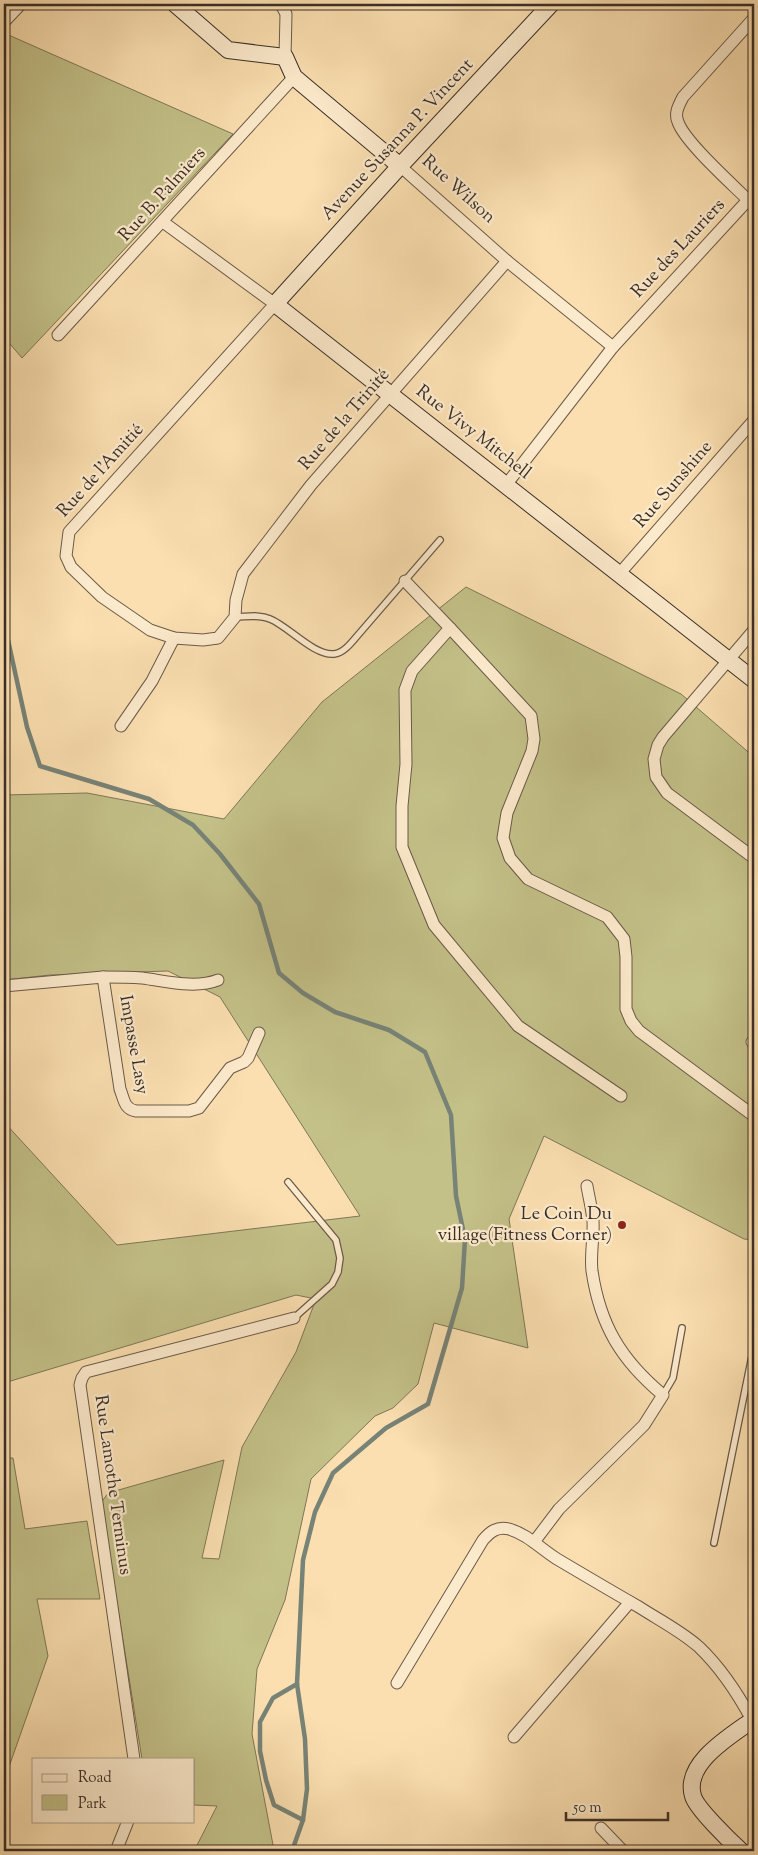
<svg xmlns="http://www.w3.org/2000/svg" width="758" height="1855" font-family="'Sorts Mill Goudy',serif">
	<style>
		.green { fill: #c3c088; stroke: #7e7758 }
		.lines { fill: none; stroke-linecap: round; stroke-linejoin: round }
		.stream { stroke: #778377; stroke-width: 4.5 }
		.lane-casing { stroke: #6a5a49; stroke-width: 8 }
		.street-casing { stroke: #6a5a49; stroke-width: 13 }
		.secondary-casing { stroke: #3a2e27; stroke-width: 18 }
		.lane { stroke: #fceacc; stroke-width: 5.5 }
		.street { stroke: #fceacc; stroke-width: 11 }
		.secondary { stroke: #fceacc; stroke-width: 16 }
		.poi-dot { fill: #8f2418; stroke: #fceacc; stroke-width: 2 }
		.labels { text-anchor: middle; dominant-baseline: central; stroke-width: 4.5; stroke-linejoin: round; paint-order: stroke }
		.street-label { font-size: 18px; fill: #3a2e27; stroke: #fceacc }
		.poi-label { font-size: 18px; fill: #3a2e27; stroke: #fceacc; text-anchor: end }
	</style>
	<rect width="100%" height="100%" fill="#fbdfb0"/>
	<filter id="stains"><feTurbulence type="fractalNoise" baseFrequency=".004" numOctaves="4"/><feColorMatrix values="0 0 0 0 .2 0 0 0 0 .09 0 0 0 0 .02 0 0 0 .5 -.17"/></filter>
	<radialGradient id="worn" r=".72"><stop offset=".6" stop-color="#630" stop-opacity="0"/><stop offset="1" stop-color="#630" stop-opacity=".3"/></radialGradient>
	<!-- green -->
	<g class="green">
		<path d="M 4,33 L 233,134 L 22,358 L 4,337 Z"/>
		<path d="M 466,587 L 681,694 L 754,757 L 754,1240 L 744,1239 L 544,1136 L 509,1219 L 528,1348 L 434,1323 L 418,1384 L 393,1408 L 375,1416 L 311,1479 L 285,1600 L 257,1669 L 252,1734 L 274,1850 L 272,1851 L 194,1851 L 217,1806 L 194,1805 L 194,1759 L 142,1759 L 101,1503 L 108,1493 L 224,1460 L 202,1558 L 219,1559 L 242,1447 L 296,1352 L 316,1299 L 296,1295 L 4,1383 L 4,1122 L 117,1245 L 360,1216 L 220,997 L 168,971 L 50,975 L 4,980 L 4,795 L 87,793 L 224,819 L 322,702 Z"/>
		<path d="M 4,1458 L 13,1458 L 25,1529 L 87,1521 L 100,1599 L 37,1599 L 48,1656 L 4,1781 Z"/>
	</g>
	<g class="lines">
		<!-- stream -->
		<g class="stream">
			<path d="M 4,631 L 8,640 L 27,727 L 40,766 L 149,799 L 193,825 L 220,854 L 259,904 L 279,973 L 303,993 L 335,1012 L 389,1030 L 425,1052 L 451,1115 L 456,1196 L 465,1239 L 462,1288 L 428,1404 L 386,1428 L 333,1473 L 315,1512 L 303,1560 L 297,1684 L 305,1739 L 307,1789 L 303,1820 L 292,1851"/>
			<path d="M 297,1684 L 273,1698 L 260,1722 L 260,1751 L 266,1780 L 274,1805 L 303,1820"/>
		</g>
		<!-- lane casing -->
		<g class="lane-casing">
			<g id="lane">
				<path d="M 235,617 C 246,617 259,614 270,619 C 288,626 314,656 334,654 C 344,653 352,642 358,635 L 440,540"/>
				<path d="M 288,1182 L 336,1240 L 340,1258 L 338,1272 L 332,1284 L 294,1318"/>
				<path d="M 663,1395 L 673,1378 L 682,1328"/>
				<path d="M 714,1543 L 754,1346"/>
			</g>
		</g>
		<!-- street casing -->
		<g class="street-casing">
			<g id="street">
				<path d="M 281,4 L 286,14 L 285,57"/>
				<path d="M 4,22 L 21,4"/>
				<path d="M 400,166 L 507,261 L 613,347"/>
				<path d="M 163,222 L 275,304 L 69,532 L 66,556 L 71,567 L 102,597 L 150,630 L 174,638 L 203,640 L 218,638 L 235,617 L 236,600 L 243,574 L 311,485 L 507,261"/>
				<path d="M 58,335 L 294,77"/>
				<path d="M 506,485 L 613,347 L 748,200 C 731,183 685,142 678,122 C 674,113 679,105 683,97 L 754,18"/>
				<path d="M 620,573 L 754,420"/>
				<path d="M 405,581 L 450,628"/>
				<path d="M 754,630 L 663,737 L 658,745 L 654,759 L 656,777 L 667,793 L 754,858"/>
				<path d="M 121,726 L 152,681 L 174,638"/>
				<path d="M 103,977 C 116,977 129,977 142,978 C 166,981 195,989 218,980"/>
				<path d="M 4,986 L 103,977 L 120,1089 C 124,1099 124,1109 136,1111 L 189,1111 L 199,1108 L 230,1068 L 244,1062 L 248,1058 L 259,1033"/>
				<path d="M 752,1042 L 754,1044"/>
				<path d="M 621,1096 L 518,1026 L 434,925 L 402,847 L 402,806 L 406,764 L 405,690 L 412,671 L 450,628 L 531,716 L 534,739 L 532,751 L 507,813 L 503,838 L 510,858 L 528,879 L 607,917 L 624,939 L 626,957 L 626,1009 L 631,1021 L 639,1031 L 754,1116"/>
				<path d="M 534,1542 L 559,1509 L 644,1425 L 663,1395 C 621,1360 600,1325 592,1271 C 590,1255 594,1237 593,1221 C 592,1209 589,1198 587,1186"/>
				<path d="M 397,1683 L 483,1540 C 490,1532 497,1526 509,1529 C 527,1534 541,1549 557,1559 C 584,1575 611,1591 639,1607 C 659,1620 681,1631 699,1647 C 721,1668 738,1694 752,1720"/>
				<path d="M 514,1737 L 630,1602"/>
				<path d="M 134,1759 L 80,1385 L 82,1378 L 86,1372 L 294,1318"/>
				<path d="M 601,1828 L 623,1851"/>
				<path d="M 116,1851 L 128,1821"/>
			</g>
		</g>
		<!-- secondary casing -->
		<g class="secondary-casing">
			<g id="secondary">
				<path d="M 175,4 L 228,50 L 285,57 L 294,77 L 400,166"/>
				<path d="M 551,4 L 400,166 L 275,304 L 754,680"/>
				<path d="M 741,1851 C 730,1841 696,1808 693,1796 C 683,1763 732,1735 754,1719"/>
			</g>
		</g>
		<!-- lane -->
		<use href="#lane" class="lane"/>
		<!-- street -->
		<use href="#street" class="street"/>
		<!-- secondary -->
		<use href="#secondary" class="secondary"/>
	</g>
	<!-- markers -->
	<circle class="poi-dot" cx="622" cy="1225" r="5"/>
	<g class="labels">
		<!-- street labels -->
		<g class="street-label">
			<text transform="translate(398 140) rotate(-47)">Avenue Susanna P. Vincent</text>
			<text transform="translate(458 190) rotate(42)">Rue Wilson</text>
			<text transform="translate(163 195) rotate(-48)">Rue B. Palmiers</text>
			<text transform="translate(679 249) rotate(-47)">Rue des Lauriers</text>
			<text transform="translate(345 420) rotate(-49)">Rue de la Trinité</text>
			<text transform="translate(473 433) rotate(38)">Rue Vivy Mitchell</text>
			<text transform="translate(101 471) rotate(-48)">Rue de l'Amitié</text>
			<text transform="translate(674 485) rotate(-49)">Rue Sunshine</text>
			<text transform="translate(133 1045) rotate(80)">Impasse Lasy</text>
			<text transform="translate(112 1485) rotate(82)">Rue Lamothe Terminus</text>
		</g>
		<!-- poi labels -->
		<g class="poi-label">
			<text x="612" y="1215">Le Coin Du<tspan x="612" dy="21">village(Fitness Corner)</tspan></text>
		</g>
	</g>
	<!-- margin -->
	<rect width="758" height="1855" fill="none" stroke="#fbdfb0" stroke-width="20"/>
	<rect x="5" y="5" width="748" height="1845" fill="none" stroke="#3a2e27" stroke-width="2.5"/>
	<rect x="10" y="10" width="738" height="1835" fill="none" stroke="#3a2e27"/>
	<!-- legend -->
	<rect x="32" y="1758" width="162" height="65" fill="#fceacc" stroke="#ae9f8a"/>
	<rect x="42" y="1774" width="25" height="8" fill="#fceacc" stroke="#ae9f8a"/>
	<text x="78" y="1782" font-size="15" fill="#3a2e27">Road</text>
	<rect x="42" y="1795" width="25" height="15" fill="#c3c088" stroke="#ae9f8a"/>
	<text x="78" y="1808" font-size="15" fill="#3a2e27">Park</text>
	<!-- scale -->
	<path d="M566 1812v8h102v-8" fill="none" stroke="#3a2e27" stroke-width="2.5"/>
	<text x="573" y="1812" font-size="15" fill="#3a2e27" stroke="#fceacc" stroke-width="4" paint-order="stroke">50 m</text>
	<rect width="100%" height="100%" filter="url(#stains)"/>
	<rect width="100%" height="100%" fill="url(#worn)"/>
</svg>
